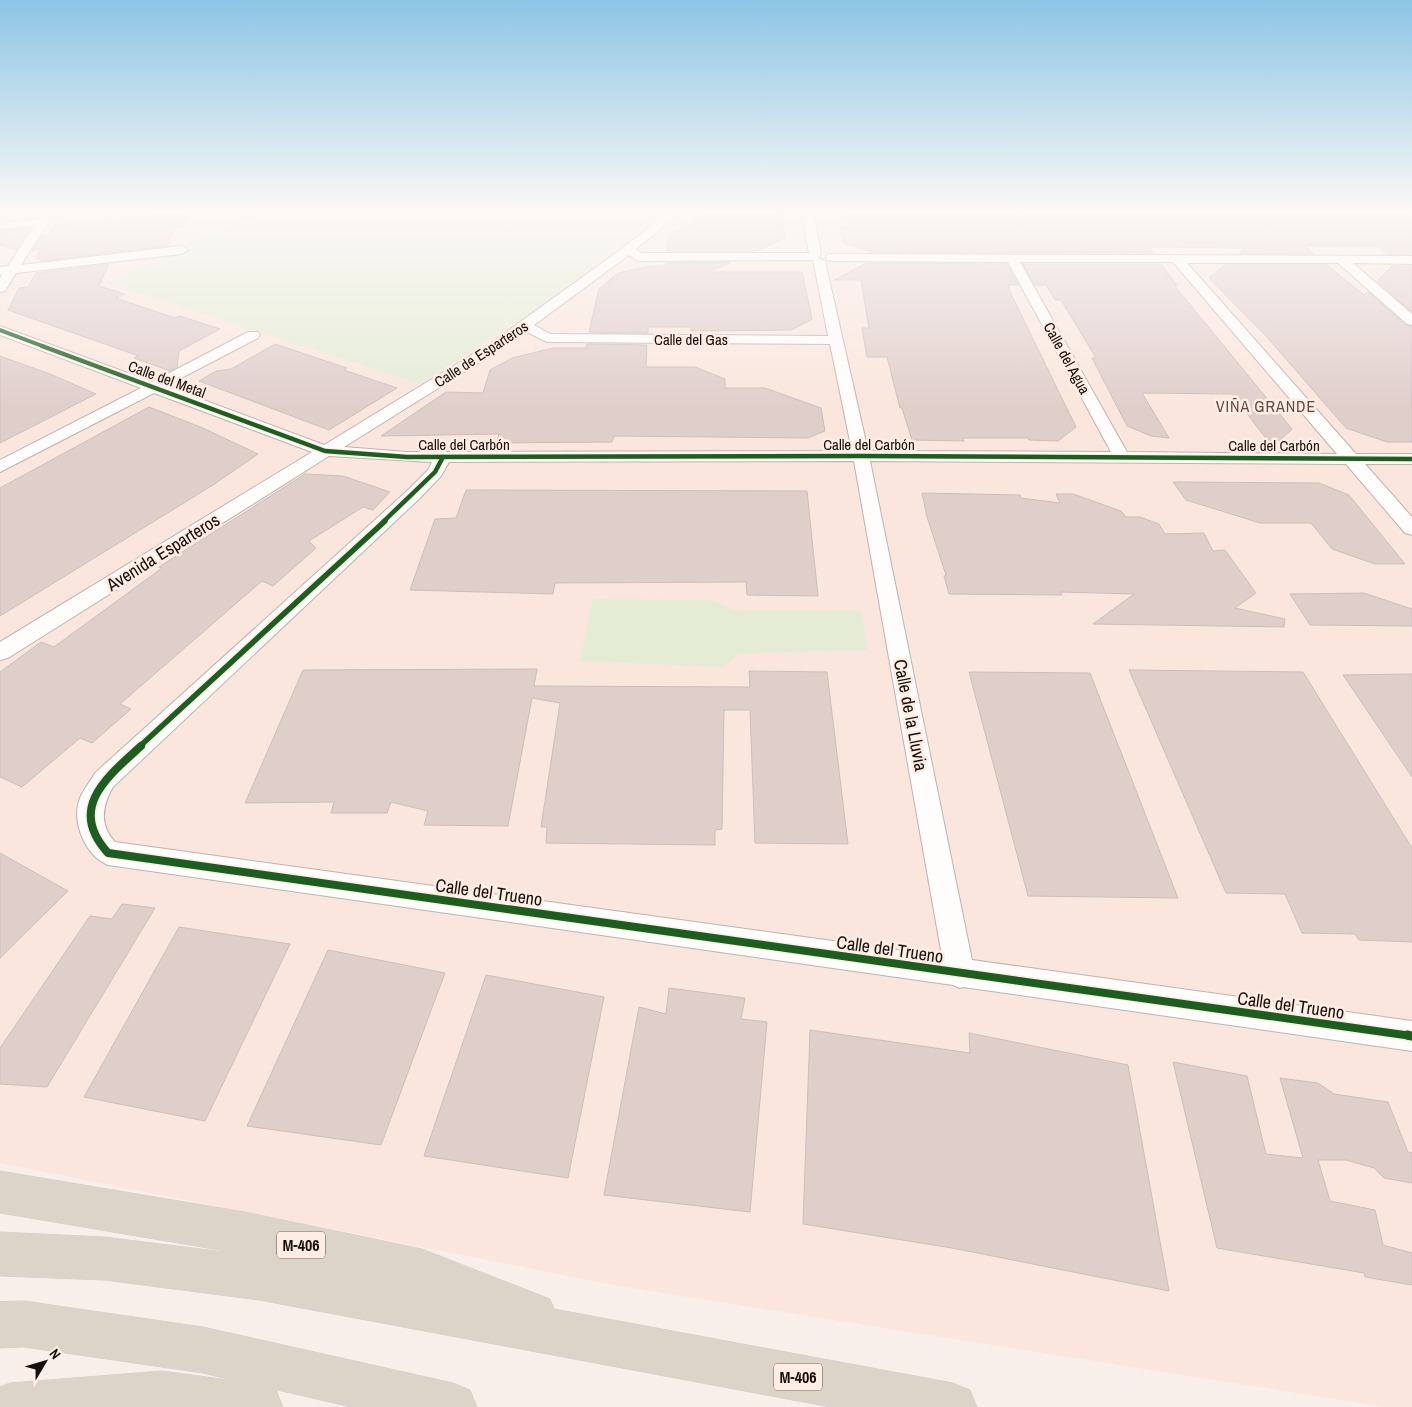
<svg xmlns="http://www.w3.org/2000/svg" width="1412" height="1407" font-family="'Archivo Narrow',sans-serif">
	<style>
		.built { fill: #fae6dd }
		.green { fill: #e4ecd5 }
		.building { fill: #e0cecb; stroke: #c9bfbd }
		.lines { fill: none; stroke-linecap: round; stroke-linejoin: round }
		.street-casing { stroke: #bcb3af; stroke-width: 2 }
		.highway-casing { stroke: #d3cecc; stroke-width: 1 }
		.street { fill: #fefdfc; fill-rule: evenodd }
		.highway { fill: #dcd4c9; fill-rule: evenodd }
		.cycleway-far4-casing { stroke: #feede5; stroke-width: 5.5 }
		.cycleway-far3-casing { stroke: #feede5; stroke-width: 7 }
		.cycleway-far2-casing { stroke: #feede5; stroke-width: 9 }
		.cycleway-far1-casing { stroke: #feede5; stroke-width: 11 }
		.cycleway-casing { stroke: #feede5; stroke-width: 12 }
		.cycleway-far4 { stroke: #1b5e20; stroke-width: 4 }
		.cycleway-far3 { stroke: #1b5e20; stroke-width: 4.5 }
		.cycleway-far2 { stroke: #1b5e20; stroke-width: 5.5 }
		.cycleway-far1 { stroke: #1b5e20; stroke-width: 8 }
		.cycleway { stroke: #1b5e20; stroke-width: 9 }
		.labels { text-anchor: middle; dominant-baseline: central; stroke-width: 5; stroke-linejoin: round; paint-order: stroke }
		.far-street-label { font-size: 15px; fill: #180f0a; stroke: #feede5 }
		.far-neighbourhood-label { font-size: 16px; letter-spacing: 1px; fill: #604a3f; stroke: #feede5 }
		.shield { fill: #feede5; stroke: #5d524c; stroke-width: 1 }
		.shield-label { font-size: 16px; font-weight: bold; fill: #180f0a }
		.street-label { font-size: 18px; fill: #180f0a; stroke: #feede5 }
	</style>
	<rect width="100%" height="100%" fill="#f8efeb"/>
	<!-- built -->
	<path class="built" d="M 0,210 L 1412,210 L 1412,1407 L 1386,1407 L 618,1286 L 0,1163 Z"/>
	<!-- green -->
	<g class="green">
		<path d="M 268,210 L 670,210 L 577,283 L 420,384 L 108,283 L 185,245 Z"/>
		<path d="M 593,599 L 711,600 L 738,611 L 861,611 L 867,650 L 739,653 L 724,667 L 580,661 Z"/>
	</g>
	<!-- building -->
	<g class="building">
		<path d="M 154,210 L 189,210 L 184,226 L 174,227 L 168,246 L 43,261 L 36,258 L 41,248 L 32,251 L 42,235 L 48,237 L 55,225 L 148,216 Z"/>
		<path d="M 709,210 L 782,210 L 785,238 L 756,251 L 667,251 L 668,238 Z"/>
		<path d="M 846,210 L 1412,210 L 1412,254 L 1387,254 L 1378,246 L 1305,246 L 1314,254 L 1239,254 L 1245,248 L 1149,247 L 1153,253 L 873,252 L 844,243 L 839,227 L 851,227 Z"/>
		<path d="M 21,229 L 28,231 L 16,250 L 0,245 L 0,231 Z"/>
		<path d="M 731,262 L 709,272 L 802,272 L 812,319 L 792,330 L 691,331 L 691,327 L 648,327 L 648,333 L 589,332 L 599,289 L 618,273 L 651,266 L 666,266 L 666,263 Z"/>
		<path d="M 867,263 L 1007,264 L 1018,285 L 1008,285 L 1012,296 L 1076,427 L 1058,441 L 1029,440 L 1028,438 L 963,438 L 964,441 L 912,440 L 902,408 L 900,408 L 887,357 L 867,357 L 862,328 L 869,328 L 861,280 L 834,280 Z"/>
		<path d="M 109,264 L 99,286 L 125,294 L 116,298 L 175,318 L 180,316 L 220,329 L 179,351 L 177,367 L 170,371 L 134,358 L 139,356 L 8,310 L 19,288 L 28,287 L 36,273 Z"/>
		<path d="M 1023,264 L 1161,264 L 1177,285 L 1174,285 L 1292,429 L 1279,441 L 1268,441 L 1232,394 L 1142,393 L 1169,438 L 1151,436 L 1127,426 L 1092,358 L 1096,358 L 1061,300 L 1055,300 L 1046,285 L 1035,285 Z"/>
		<path d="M 1225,265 L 1327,265 L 1364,295 L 1368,292 L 1406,325 L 1412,327 L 1412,442 L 1387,442 L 1346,428 L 1265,335 L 1209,278 Z"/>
		<path d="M 1392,266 L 1412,266 L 1412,312 L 1377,281 Z"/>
		<path d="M 275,344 L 347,368 L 344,370 L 397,388 L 329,430 L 199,381 L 216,371 L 231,369 Z"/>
		<path d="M 587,344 L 647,345 L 646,367 L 695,367 L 725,379 L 725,388 L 765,388 L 821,408 L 825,431 L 808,438 L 614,436 L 612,442 L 496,443 L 499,434 L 381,436 L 446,392 L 483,393 L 490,370 L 512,358 L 553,348 L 586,348 Z"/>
		<path d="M 0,356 L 50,374 L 96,394 L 0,443 Z"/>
		<path d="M 149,407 L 203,428 L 258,454 L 213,485 L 0,616 L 0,488 Z"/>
		<path d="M 305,474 L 343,476 L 390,492 L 373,510 L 363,507 L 309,541 L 316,548 L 273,586 L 262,581 L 120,704 L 131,709 L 92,743 L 80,738 L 22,787 L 0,777 L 0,672 L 41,642 L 54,647 L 162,568 L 159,567 Z"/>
		<path d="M 1173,482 L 1319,483 L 1349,495 L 1405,564 L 1375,564 L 1332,549 L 1311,523 L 1260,523 L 1186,500 Z"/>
		<path d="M 466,490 L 807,491 L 818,596 L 747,595 L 746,582 L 555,583 L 553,594 L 410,590 L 435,519 L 456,518 Z"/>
		<path d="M 922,493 L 1020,495 L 1021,498 L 1060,503 L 1056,494 L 1073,494 L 1121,511 L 1126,517 L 1140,517 L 1159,524 L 1165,534 L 1204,533 L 1213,551 L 1225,550 L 1256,593 L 1235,608 L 1285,619 L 1284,627 L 1093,624 L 1134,594 L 1060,592 L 1062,595 L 949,594 L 944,576 L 946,575 L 927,517 Z"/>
		<path d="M 1364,593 L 1412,609 L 1412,626 L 1310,625 L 1290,594 Z"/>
		<path d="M 537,669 L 534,686 L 750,687 L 749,671 L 827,672 L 848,844 L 755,843 L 750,710 L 724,710 L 722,829 L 715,830 L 715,845 L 546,843 L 547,827 L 541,827 L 560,703 L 532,698 L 508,826 L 424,825 L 428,811 L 391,802 L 387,813 L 331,813 L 334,802 L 245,803 L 303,670 Z"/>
		<path d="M 1129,670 L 1303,672 L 1412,848 L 1412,942 L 1359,940 L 1355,934 L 1302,933 L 1285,894 L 1226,893 Z"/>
		<path d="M 969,672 L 1090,673 L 1178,898 L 1028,896 Z"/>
		<path d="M 1412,674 L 1412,777 L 1343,675 Z"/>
		<path d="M 0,853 L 68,891 L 0,958 Z"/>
		<path d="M 122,904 L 155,908 L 47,1087 L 0,1084 L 0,1048 L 90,916 L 112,919 Z"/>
		<path d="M 179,927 L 290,944 L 205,1121 L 84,1097 Z"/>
		<path d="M 328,950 L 445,973 L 381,1145 L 247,1126 Z"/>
		<path d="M 486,975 L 604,997 L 568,1178 L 424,1156 Z"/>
		<path d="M 669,988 L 745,998 L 741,1019 L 767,1022 L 750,1212 L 604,1195 L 639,1007 L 666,1014 Z"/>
		<path d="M 810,1030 L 970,1053 L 969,1033 L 1128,1065 L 1169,1291 L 952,1248 L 803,1224 Z"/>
		<path d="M 1173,1062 L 1247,1076 L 1266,1154 L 1303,1158 L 1280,1078 L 1318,1083 L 1334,1094 L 1388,1102 L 1408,1152 L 1412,1153 L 1412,1183 L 1384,1178 L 1374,1168 L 1346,1160 L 1318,1160 L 1330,1201 L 1375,1210 L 1383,1245 L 1412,1253 L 1412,1285 L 1365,1277 L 1364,1273 L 1217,1248 Z"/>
	</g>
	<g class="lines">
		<!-- street casing -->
		<g class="street-casing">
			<g id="street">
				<path d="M 45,210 L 56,210 L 21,265 L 182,246 L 188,250 L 182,254 L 16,273 L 5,291 L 0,292 L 0,278 L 2,274 L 0,275 L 0,267 L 8,266 L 34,226 L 0,229 L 0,223 L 39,219 Z"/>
				<path d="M 672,210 L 684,210 L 636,249 L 641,253 L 809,253 L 801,210 L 812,210 L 821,253 L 818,258 L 825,261 L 868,451 L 1111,452 L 1008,262 L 832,261 L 828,260 L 826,257 L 828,254 L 1412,256 L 1412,264 L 1353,263 L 1412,314 L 1412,325 L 1407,324 L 1338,263 L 1187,263 L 1356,454 L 1412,454 L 1412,464 L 1365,464 L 1412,517 L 1412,535 L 1405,533 L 1346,464 L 870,461 L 972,960 L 1412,1021 L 1412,1051 L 963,987 L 960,988 L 953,985 L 108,865 C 86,856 72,824 79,801 C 82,791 90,782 95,773 L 408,490 L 428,470 L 432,462 L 329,456 L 8,658 L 0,660 L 0,642 L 312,452 L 154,393 L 0,472 L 0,460 L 141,388 L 0,335 L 0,326 L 152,382 L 248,332 L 258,332 L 260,335 L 258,338 L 166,386 L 324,445 L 491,343 L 620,250 ZM 629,255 L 638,261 L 813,260 L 828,336 L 550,334 L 534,325 ZM 1020,262 L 1173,262 L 1337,454 L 1127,452 ZM 525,331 L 547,342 L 830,344 L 852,451 L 407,452 L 344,447 L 501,349 ZM 854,461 L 942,956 L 115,842 C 99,825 102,806 113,787 L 420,498 L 441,476 L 449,462 Z"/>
			</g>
		</g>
		<!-- highway casing -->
		<g class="highway-casing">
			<g id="highway">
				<path d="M 0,1171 L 245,1212 L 422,1249 L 550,1299 L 554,1309 L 953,1383 L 970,1390 L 977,1407 L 830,1407 L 259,1300 L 104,1280 L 0,1276 L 0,1232 L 104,1237 L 249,1255 L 0,1213 Z"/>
				<path d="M 24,1301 L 203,1327 L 453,1383 L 470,1390 L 477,1407 L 351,1407 L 273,1389 L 276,1390 L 283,1407 L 0,1407 L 0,1387 L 10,1383 L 162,1371 L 236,1381 L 203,1373 L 24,1347 L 0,1348 L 0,1302 Z"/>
			</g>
		</g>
		<!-- street -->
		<use href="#street" class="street"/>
		<!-- highway -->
		<use href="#highway" class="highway"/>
		<!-- cycleway-far4 casing -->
		<g class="cycleway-far4-casing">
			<path id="cycleway-far4" d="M 0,330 L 45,347"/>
		</g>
		<!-- cycleway-far3 casing -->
		<g class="cycleway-far3-casing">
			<g id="cycleway-far3">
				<path d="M 42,346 L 325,451 L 407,457 L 861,456 L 1412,459"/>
				<path d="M 383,522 L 435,472 L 443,457"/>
			</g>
		</g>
		<!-- cycleway-far2 casing -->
		<g class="cycleway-far2-casing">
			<path id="cycleway-far2" d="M 139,747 L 385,521"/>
		</g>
		<!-- cycleway-far1 casing -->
		<g class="cycleway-far1-casing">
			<path id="cycleway-far1" d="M 141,746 C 107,777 67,808 108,853 L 1412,1036"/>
		</g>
		<!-- cycleway casing -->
		<g class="cycleway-casing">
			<path id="cycleway" d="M 1407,1035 L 1412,1036"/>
		</g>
		<!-- cycleway-far4 -->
		<use href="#cycleway-far4" class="cycleway-far4"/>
		<!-- cycleway-far3 -->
		<use href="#cycleway-far3" class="cycleway-far3"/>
		<!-- cycleway-far2 -->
		<use href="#cycleway-far2" class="cycleway-far2"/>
		<!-- cycleway-far1 -->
		<use href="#cycleway-far1" class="cycleway-far1"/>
		<!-- cycleway -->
		<use href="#cycleway" class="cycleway"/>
	</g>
	<!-- sky -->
	<linearGradient id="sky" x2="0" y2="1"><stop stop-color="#8cc5e5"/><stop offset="0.52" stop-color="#fcf8f6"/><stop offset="1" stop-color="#fcf8f6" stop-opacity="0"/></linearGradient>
	<rect width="1412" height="407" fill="url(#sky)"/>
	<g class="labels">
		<!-- far-street labels -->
		<g class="far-street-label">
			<text x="691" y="339">Calle del Gas</text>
			<text transform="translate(481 354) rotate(-33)">Calle de Esparteros</text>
			<text transform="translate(1067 358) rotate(61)">Calle del Agua</text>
			<text transform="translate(167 379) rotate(20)">Calle del Metal</text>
			<text x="464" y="444">Calle del Carbón</text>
			<text x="869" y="444">Calle del Carbón</text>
			<text x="1274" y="445">Calle del Carbón</text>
		</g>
		<!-- far-neighbourhood labels -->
		<g class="far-neighbourhood-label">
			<text x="1266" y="406">VIÑA GRANDE</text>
		</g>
		<!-- shield labels -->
		<g class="shield">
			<rect x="277" y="1231.5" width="48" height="27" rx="4"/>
			<rect x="774" y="1363.5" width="48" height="27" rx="4"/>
		</g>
		<g class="shield-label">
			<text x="301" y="1245">M-406</text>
			<text x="798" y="1377">M-406</text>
		</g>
		<!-- street labels -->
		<g class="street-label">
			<text transform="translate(163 552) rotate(-32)">Avenida Esparteros</text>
			<text transform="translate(911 715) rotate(79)">Calle de la Lluvia</text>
			<text transform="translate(489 892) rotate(8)">Calle del Trueno</text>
			<text transform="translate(890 949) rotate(8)">Calle del Trueno</text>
			<text transform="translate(1291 1005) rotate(8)">Calle del Trueno</text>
		</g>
	</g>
	<!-- north arrow -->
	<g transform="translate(45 1362) rotate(52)" stroke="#feede5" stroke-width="4" paint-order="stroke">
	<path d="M0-4L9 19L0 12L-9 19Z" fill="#180f0a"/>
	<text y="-8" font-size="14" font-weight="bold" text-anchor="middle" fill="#180f0a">N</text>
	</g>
</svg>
